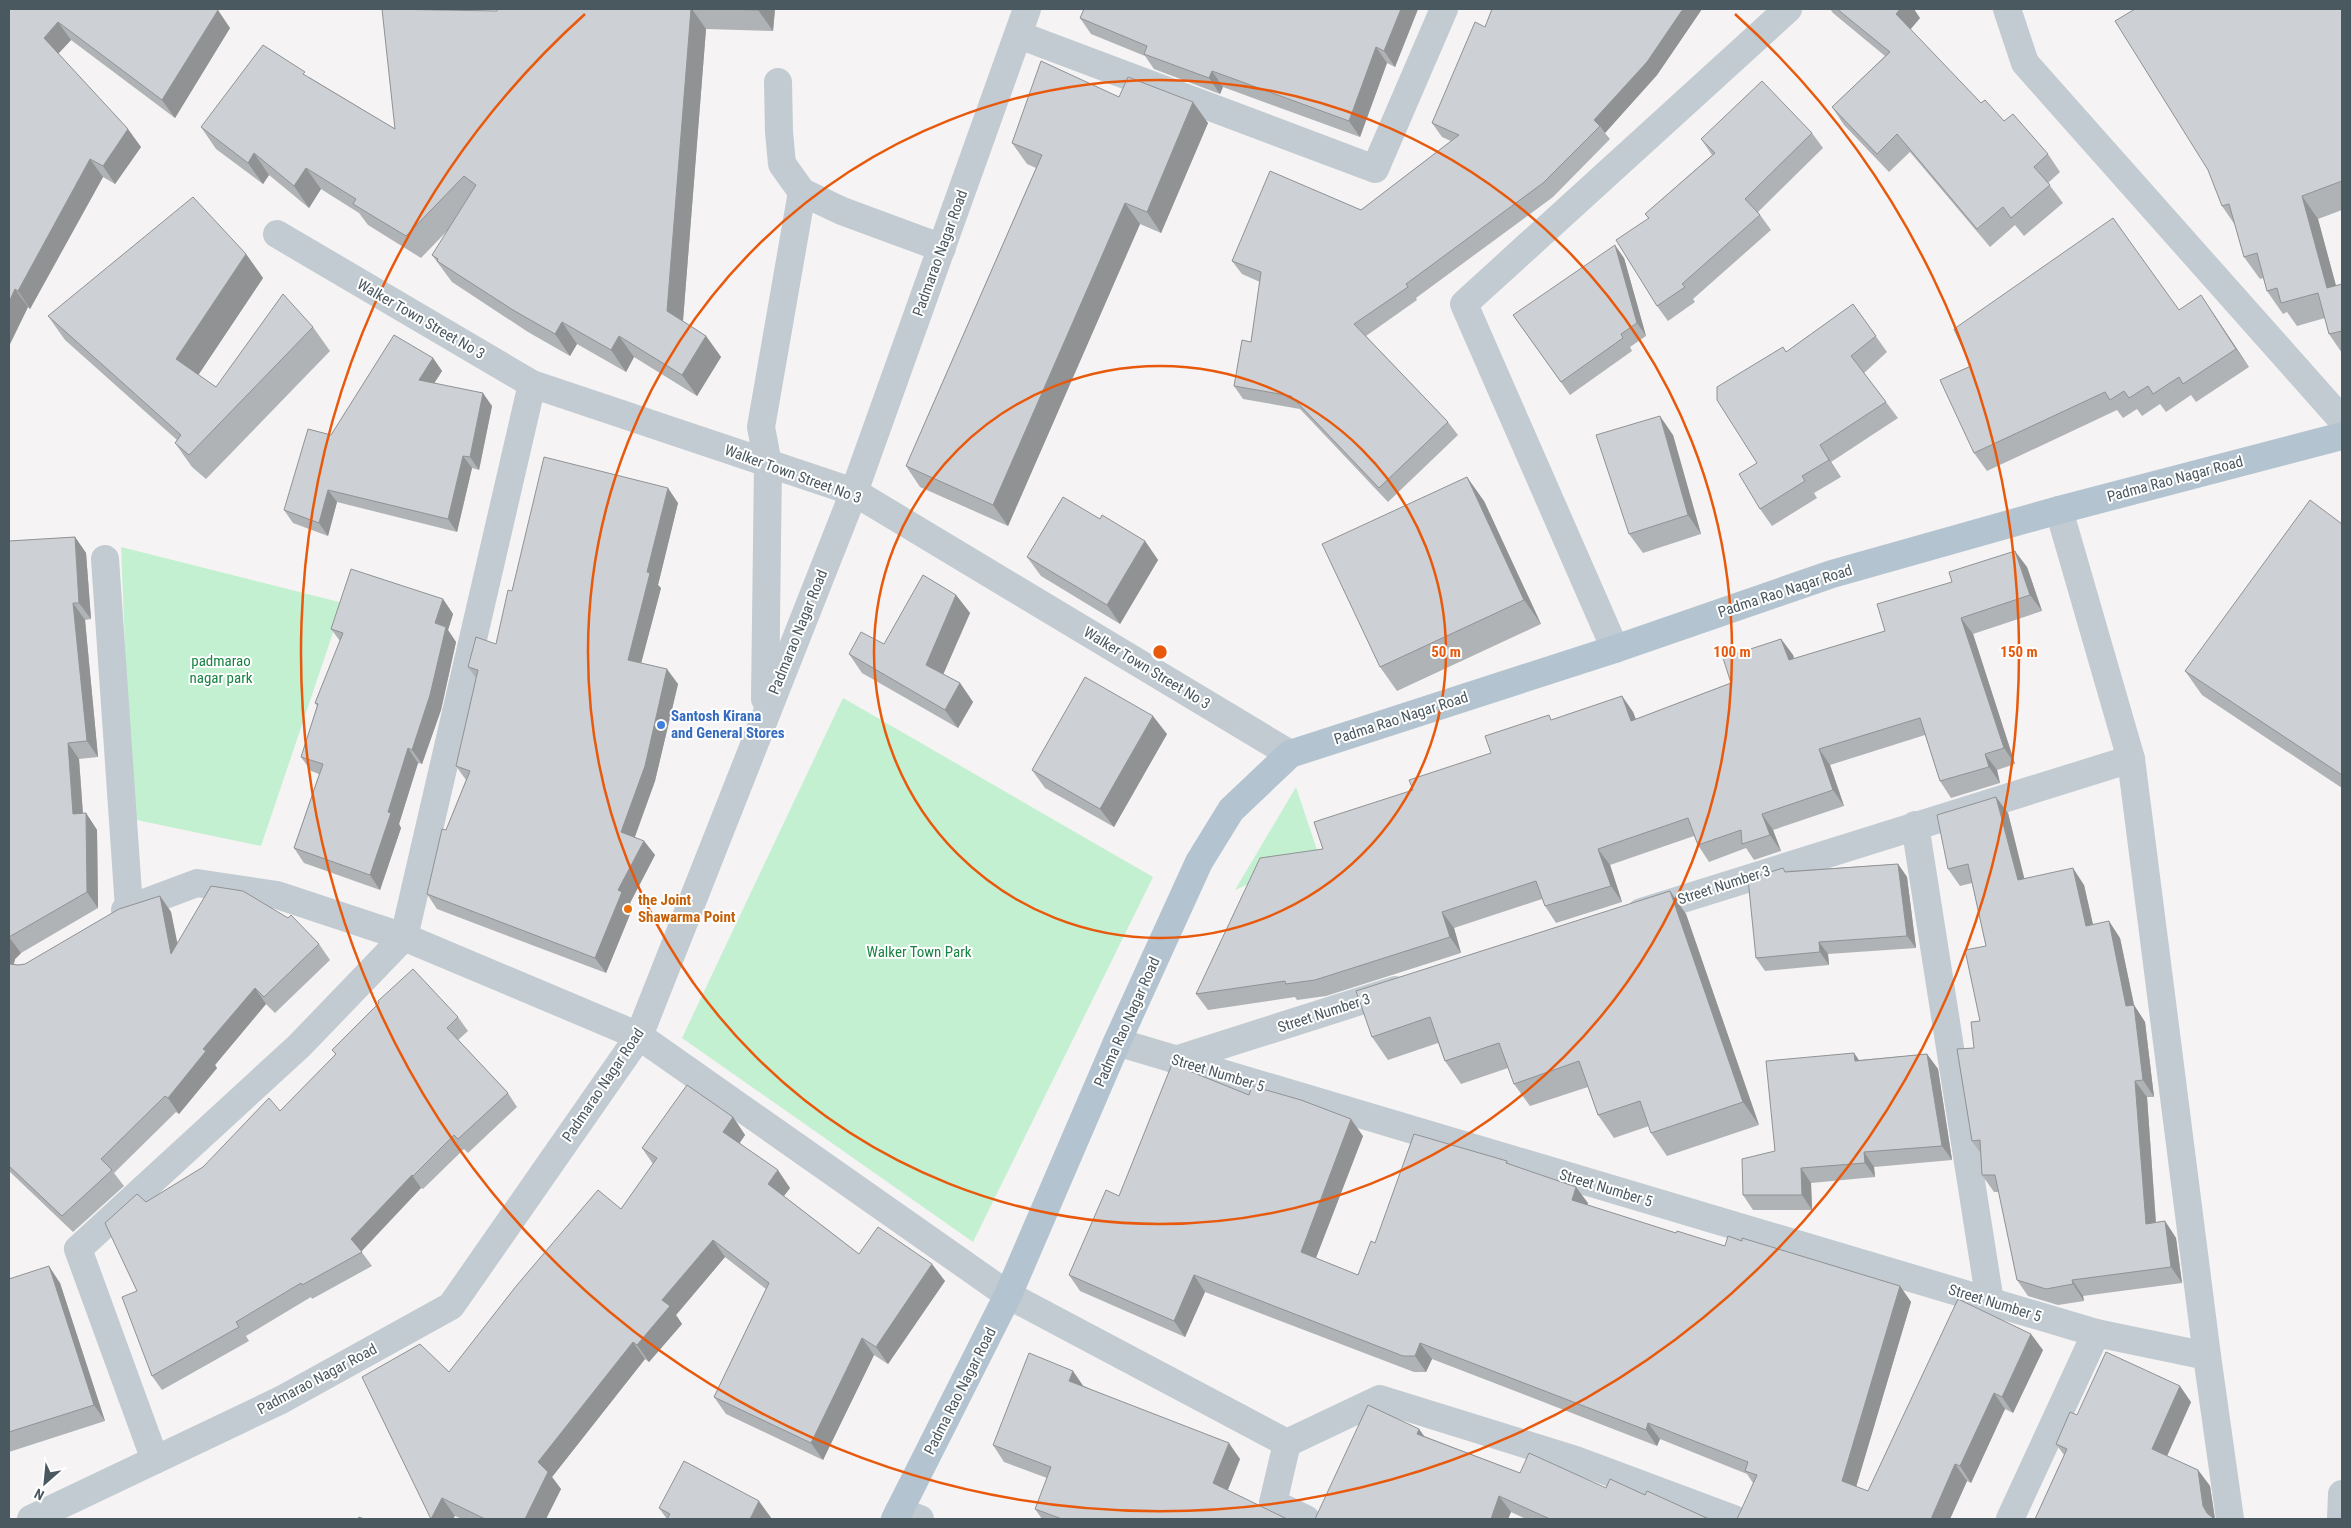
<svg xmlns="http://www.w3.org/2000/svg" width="2351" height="1528" font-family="'Roboto Condensed',sans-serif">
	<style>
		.green { fill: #c3f0d0 }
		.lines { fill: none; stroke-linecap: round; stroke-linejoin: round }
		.minor { stroke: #c1cbd1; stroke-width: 28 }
		.major { stroke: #b3c4d0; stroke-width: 28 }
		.wall { fill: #b0b3b6 }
		.shaded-wall { fill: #909294 }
		.building { fill: #cdd0d4; stroke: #909294 }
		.ring { fill: none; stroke: #e8590c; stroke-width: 2.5 }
		.shop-dot { fill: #3f7fe0; stroke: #fff; stroke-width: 2 }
		.food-dot { fill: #e8710a; stroke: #fff; stroke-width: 2 }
		.labels { text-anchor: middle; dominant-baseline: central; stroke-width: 4; stroke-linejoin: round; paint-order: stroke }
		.street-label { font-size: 15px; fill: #4a5860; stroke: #fff }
		.park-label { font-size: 15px; fill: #198344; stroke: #fff }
		.shop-label { font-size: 15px; font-weight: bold; fill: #366cbe; stroke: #fff; text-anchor: start }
		.food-label { font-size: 15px; font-weight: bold; fill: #c56008; stroke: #fff; text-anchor: start }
		.centre { fill: #e8590c; stroke: #fff; stroke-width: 2.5 }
		.ring-label { font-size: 15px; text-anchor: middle; font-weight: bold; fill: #e8590c; stroke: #fff; stroke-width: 4; stroke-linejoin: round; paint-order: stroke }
	</style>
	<rect width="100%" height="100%" fill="#f5f3f3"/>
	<!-- green -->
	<g class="green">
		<path d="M 121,547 L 343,603 L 261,846 L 132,819 Z"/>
		<path d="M 843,698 L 1153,877 L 973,1242 L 682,1038 Z"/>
		<path d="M 1296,787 L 1318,853 L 1235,890 Z"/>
	</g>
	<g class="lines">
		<!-- minor -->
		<g class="minor">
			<path d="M 2007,9 L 2025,63 L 2342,420"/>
			<path d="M 1019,35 L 1375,169 L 1444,9"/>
			<path d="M 778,82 L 779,132 L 782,164 L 802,192 L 842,211 L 942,248"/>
			<path d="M 277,234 L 532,384 L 854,492 L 1290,754"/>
			<path d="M 2059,510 L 2131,759 L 2207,1356 L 2230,1519"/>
			<path d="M 105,559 L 129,908"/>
			<path d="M 1615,649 L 1464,304 L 1788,9"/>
			<path d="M 765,699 L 768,464 L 761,427 L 802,192"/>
			<path d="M 1915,825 L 1990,1302"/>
			<path d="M 125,910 L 197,883 L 277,895 L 404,937 L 639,1036 L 1008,1295 L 1287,1443"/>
			<path d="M 1641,912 L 2131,759"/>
			<path d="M 1117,1042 L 2096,1333 L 2207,1356"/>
			<path d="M 1175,1060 L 1395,990"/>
			<path d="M 1287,1443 L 1380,1399 L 1576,1460 L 1734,1519"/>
			<path d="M 1287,1443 L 1273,1503 L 1306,1519"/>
			<path d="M 155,1460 L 78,1249 L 299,1046 L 404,937 L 532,384"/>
			<path d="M 899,1511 L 920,1519"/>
			<path d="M 31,1519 L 281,1400 L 451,1306 L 639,1036 L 854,492 L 1027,9"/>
			<path d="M 2010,1519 L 2096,1333"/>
			<path d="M 2341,1519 L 2342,1494"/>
		</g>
		<!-- major -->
		<path class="major" d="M 895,1519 L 1008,1295 L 1117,1042 L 1199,862 L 1231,810 L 1290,754 L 1615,649 L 1832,574 L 2059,510 L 2342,436"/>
	</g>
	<!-- wall -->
	<g class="wall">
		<path d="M 9,9 L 230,28 L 175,118 L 71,40 L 58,54 L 141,147 L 115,184 L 103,177 L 30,309 L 28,307 L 9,346 Z"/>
		<path d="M 497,9 L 775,9 L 773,31 L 706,29 L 683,321 L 706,336 L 721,357 L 697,396 L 634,357 L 626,372 L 577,344 L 570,356 L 528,332 L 452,282 L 432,255 L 449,229 L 421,258 L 368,225 L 359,213 L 321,189 L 309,208 L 269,175 L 263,184 L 216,149 L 201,127 L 309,77 L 395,129 L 497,11 Z"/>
		<path d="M 1084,9 L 1418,9 L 1395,67 L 1387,63 L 1360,137 L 1223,87 L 1220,94 L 1154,69 L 1145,56 L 1091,34 L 1080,18 Z"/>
		<path d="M 1492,9 L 1702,9 L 1657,75 L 1605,133 L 1610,139 L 1553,197 L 1416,298 L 1417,300 L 1366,336 L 1448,422 L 1458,435 L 1388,502 L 1300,409 L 1243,399 L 1234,386 L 1251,342 L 1260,282 L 1242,274 L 1232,261 L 1361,210 L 1451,141 L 1442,137 L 1432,123 L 1485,27 Z"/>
		<path d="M 1830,9 L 1900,9 L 1920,18 L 1910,30 L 1981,103 L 2004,121 L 2048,154 L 2060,172 L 2048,183 L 2063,203 L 2024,236 L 2015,225 L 1990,247 L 1910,152 L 1889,172 L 1844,125 L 1832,107 L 1885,56 L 1833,13 Z"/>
		<path d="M 2342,9 L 2342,210 L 2318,219 L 2336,286 L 2342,284 L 2342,353 L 2329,334 L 2325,318 L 2297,326 L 2287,312 L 2283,314 L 2267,291 L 2263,278 L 2260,279 L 2244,257 L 2235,225 L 2222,206 Z"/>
		<path d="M 1119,97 L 1208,123 L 1161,233 L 1140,224 L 1008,526 L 920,487 L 906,466 L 1036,168 L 1027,164 L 1012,143 Z"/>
		<path d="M 1812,133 L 1823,148 L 1758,212 L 1771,230 L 1693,299 L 1695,302 L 1668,321 L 1657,306 L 1648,218 L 1645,214 L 1712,155 L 1701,139 Z"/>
		<path d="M 246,254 L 263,278 L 198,375 L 216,387 L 313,327 L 330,351 L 206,479 L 192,467 L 175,443 L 177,440 L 65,340 L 48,316 Z"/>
		<path d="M 1624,258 L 1646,336 L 1630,347 L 1632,351 L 1570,395 L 1513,315 Z"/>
		<path d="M 1853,304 L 1887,352 L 1864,373 L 1886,402 L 1898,418 L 1831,462 L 1841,477 L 1814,493 L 1817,498 L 1772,526 L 1760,509 L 1757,463 L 1786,352 Z"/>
		<path d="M 2179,310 L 2213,313 L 2249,367 L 2196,402 L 2191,395 L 2166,412 L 2160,404 L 2142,416 L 2137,409 L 2123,418 L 2117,410 L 1987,471 L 1974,453 Z"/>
		<path d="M 433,358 L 442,371 L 434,383 L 492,406 L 479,470 L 472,468 L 457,532 L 337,502 L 328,536 L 293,523 L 284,510 Z"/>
		<path d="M 1673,435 L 1701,534 L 1643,553 L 1629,534 Z"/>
		<path d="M 1484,501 L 1541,624 L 1397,691 L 1380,667 Z"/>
		<path d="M 678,503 L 658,585 L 661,588 L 641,663 L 678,684 L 655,781 L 635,837 L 644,841 L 655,855 L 630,903 L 633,907 L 606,973 L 437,909 L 427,894 L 446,830 L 466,780 L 456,766 L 476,678 L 468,667 L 496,644 L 512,591 Z"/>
		<path d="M 2342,524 L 2342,788 L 2202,695 L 2185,671 Z"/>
		<path d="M 75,537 L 86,553 L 91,619 L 85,620 L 98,757 L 79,759 L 83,814 L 86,813 L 97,830 L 98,908 L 21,953 L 15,959 L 14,964 L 18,965 L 25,964 L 160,896 L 171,912 L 177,944 L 319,944 L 330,960 L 275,1013 L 266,1004 L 215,1065 L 217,1068 L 179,1114 L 176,1112 L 114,1173 L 124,1186 L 73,1232 L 9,1171 L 9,541 Z"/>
		<path d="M 1145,541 L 1158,560 L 1120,624 L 1041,576 L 1027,557 Z"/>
		<path d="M 2027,567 L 2042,611 L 1973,634 L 2015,764 L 1997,770 L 2000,783 L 1951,798 L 1940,781 L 1925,735 L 1830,765 L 1844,806 L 1773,830 L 1781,851 L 1754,860 L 1746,848 L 1709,862 L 1698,845 L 1694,836 L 1610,865 L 1622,902 L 1556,923 L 1545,906 L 1542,899 L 1454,928 L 1461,953 L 1326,996 L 1297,1000 L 1295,997 L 1208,1010 L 1196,994 L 1323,849 L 1413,790 L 1491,753 L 1553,720 L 1622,696 L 1633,712 L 1636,719 L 1731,683 L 1781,639 L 1793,655 L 1794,659 L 1885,631 Z"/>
		<path d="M 956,595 L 970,613 L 943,674 L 960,683 L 973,702 L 958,728 L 862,673 L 849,654 L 884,644 Z"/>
		<path d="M 443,599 L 453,614 L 448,630 L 456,642 L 441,710 L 422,764 L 418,763 L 399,824 L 401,828 L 380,890 L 304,863 L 294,848 L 319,774 L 311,771 L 301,757 L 317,706 L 315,703 L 340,641 L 331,629 Z"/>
		<path d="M 1167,734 L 1114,827 L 1045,788 L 1032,770 Z"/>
		<path d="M 2008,813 L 2024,879 L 2084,885 L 2093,925 L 2120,938 L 2134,1005 L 2145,1022 L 2154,1097 L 2147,1097 L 2156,1222 L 2165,1221 L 2176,1238 L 2182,1283 L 2083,1296 L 2084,1301 L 2058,1305 L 2028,1296 L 2017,1280 L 1999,1192 L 1994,1192 L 1982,1175 L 1981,1154 L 1972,1141 L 1974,1048 L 1980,1021 L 1986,946 L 1972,883 L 1960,886 L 1948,869 Z"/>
		<path d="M 1898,864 L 1907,877 L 1916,948 L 1828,954 L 1829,965 L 1765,971 L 1756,958 L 1786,871 Z"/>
		<path d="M 1686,914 L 1759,1125 L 1667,1156 L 1651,1133 L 1649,1126 L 1614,1138 L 1598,1115 L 1588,1087 L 1530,1106 L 1514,1084 L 1508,1068 L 1461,1084 L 1445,1061 L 1438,1043 L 1388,1060 L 1372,1037 Z"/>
		<path d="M 458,1017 L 468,1031 L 458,1040 L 508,1093 L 517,1107 L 468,1153 L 464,1149 L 423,1189 L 421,1188 L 361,1251 L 372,1266 L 312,1299 L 311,1297 L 246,1336 L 249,1341 L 162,1390 L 152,1376 L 137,1291 L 146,1202 L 203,1167 L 280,1111 L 336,1055 L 332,1050 Z"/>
		<path d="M 1854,1053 L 1859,1060 L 1927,1054 L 1938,1069 L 1952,1160 L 1874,1167 L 1875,1177 L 1811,1183 L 1812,1210 L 1753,1210 L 1743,1195 L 1775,1151 Z"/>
		<path d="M 1249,1095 L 1363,1136 L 1316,1258 L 1358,1275 L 1375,1243 L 1507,1161 L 1509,1164 L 1588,1203 L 1587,1205 L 1676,1233 L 1725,1246 L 1742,1241 L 1900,1286 L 1911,1302 L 1856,1487 L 1868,1491 L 2043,1350 L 2013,1413 L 2005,1409 L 1971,1483 L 1967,1481 L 1950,1519 L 1753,1483 L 1747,1474 L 1660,1439 L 1657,1446 L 1432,1359 L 1426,1372 L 1414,1372 L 1205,1292 L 1185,1337 L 1080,1291 L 1069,1275 L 1119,1196 Z"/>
		<path d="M 733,1117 L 745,1135 L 740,1143 L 790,1188 L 784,1196 L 859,1254 L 945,1281 L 888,1364 L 874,1355 L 823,1460 L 726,1414 L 714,1397 L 766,1289 L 725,1257 L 676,1315 L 682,1324 L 649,1362 L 645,1359 L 552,1477 L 561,1489 L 546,1519 L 462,1519 L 455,1516 L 431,1519 L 449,1372 L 621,1209 L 653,1164 L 642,1148 Z"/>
		<path d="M 9,1275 L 9,1279 L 60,1283 L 105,1421 L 9,1452 Z"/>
		<path d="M 1084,1386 L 1240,1459 L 1228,1490 L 1287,1519 L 1042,1519 L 1035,1509 L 1047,1478 L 1004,1462 L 993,1445 Z"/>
		<path d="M 2191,1402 L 2167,1456 L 2198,1470 L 2210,1486 L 2215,1519 L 2035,1519 L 2064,1455 L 2056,1444 L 2077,1415 Z"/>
		<path d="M 1419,1429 L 1424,1436 L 1520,1473 L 1645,1495 L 1709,1519 L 1526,1519 L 1511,1512 L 1508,1519 L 1315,1519 Z"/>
		<path d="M 659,1508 L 772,1519 L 667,1519 Z"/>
	</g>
	<!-- shaded-wall -->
	<g class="shaded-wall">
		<path d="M 691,9 L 692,9 L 706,29 L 682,333 L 667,311 Z"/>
		<path d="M 758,9 L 775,9 L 773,31 L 758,10 Z"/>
		<path d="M 1401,9 L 1418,9 L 1395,67 L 1384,51 Z"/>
		<path d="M 1683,9 L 1702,9 L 1657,75 L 1605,133 L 1600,126 L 1594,120 Z"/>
		<path d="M 1900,9 L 1914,9 L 1920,18 L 1908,32 L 1896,14 Z"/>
		<path d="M 218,10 L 230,28 L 175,118 L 162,100 Z"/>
		<path d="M 58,22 L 71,40 L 56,56 L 44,38 Z"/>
		<path d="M 1376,47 L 1387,63 L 1360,137 L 1349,121 Z"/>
		<path d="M 1212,71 L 1223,87 L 1220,94 L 1209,78 Z"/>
		<path d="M 1193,102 L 1208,123 L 1161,233 L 1147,212 Z"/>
		<path d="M 128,129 L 141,147 L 115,184 L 103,166 Z"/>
		<path d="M 254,153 L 269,175 L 263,184 L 248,163 Z"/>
		<path d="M 90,159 L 103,177 L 30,309 L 18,291 Z"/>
		<path d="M 306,168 L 321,189 L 309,208 L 294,186 Z"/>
		<path d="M 2302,196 L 2318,219 L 2342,308 L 2327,288 Z"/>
		<path d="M 1125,203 L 1140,224 L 1008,526 L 993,505 Z"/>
		<path d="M 1615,245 L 1624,258 L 1646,336 L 1637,323 Z"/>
		<path d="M 246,254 L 263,278 L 193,383 L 176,359 Z"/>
		<path d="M 15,289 L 28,307 L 9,346 L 9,302 Z"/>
		<path d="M 2201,295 L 2249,367 L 2236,349 Z"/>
		<path d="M 562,322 L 577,344 L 570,356 L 555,334 Z"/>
		<path d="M 619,336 L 634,357 L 626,372 L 611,350 Z"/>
		<path d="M 706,336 L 721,357 L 697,396 L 682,375 Z"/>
		<path d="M 433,358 L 442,371 L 428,393 L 419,380 Z"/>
		<path d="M 483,393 L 492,406 L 479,470 L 470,457 Z"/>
		<path d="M 1660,416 L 1673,435 L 1701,534 L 1688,515 Z"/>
		<path d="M 1820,445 L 1831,462 L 1841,477 L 1829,460 Z"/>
		<path d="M 463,456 L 472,468 L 457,532 L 448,519 Z"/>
		<path d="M 1467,477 L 1484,501 L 1541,624 L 1524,600 Z"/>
		<path d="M 668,488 L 678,503 L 658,585 L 661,588 L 638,675 L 628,660 L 647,572 Z"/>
		<path d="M 328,490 L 337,502 L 328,536 L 319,523 Z"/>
		<path d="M 75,537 L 86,553 L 91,619 L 79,603 Z"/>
		<path d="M 1145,541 L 1158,560 L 1120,624 L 1107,605 Z"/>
		<path d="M 2015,551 L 2027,567 L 2042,611 L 2030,595 Z"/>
		<path d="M 956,595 L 970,613 L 939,684 L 926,665 Z"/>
		<path d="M 443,599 L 453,614 L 448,630 L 456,642 L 441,710 L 422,764 L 412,750 L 435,623 Z"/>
		<path d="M 73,603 L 85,620 L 98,757 L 87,741 Z"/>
		<path d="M 1961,618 L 1973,634 L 2015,764 L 2004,748 Z"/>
		<path d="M 1781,639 L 1793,655 L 1800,677 L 1789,660 Z"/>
		<path d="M 667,669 L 678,684 L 655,781 L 631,847 L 621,832 Z"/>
		<path d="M 960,683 L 973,702 L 958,728 L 945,710 Z"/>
		<path d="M 1622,696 L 1633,712 L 1642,737 L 1631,721 Z"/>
		<path d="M 1153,716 L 1167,734 L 1114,827 L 1100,809 Z"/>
		<path d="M 68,743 L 79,759 L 84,830 L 73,814 Z"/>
		<path d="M 408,748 L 418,763 L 399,824 L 401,828 L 380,890 L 370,875 L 388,812 Z"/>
		<path d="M 1819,749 L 1830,765 L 1844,806 L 1833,790 Z"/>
		<path d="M 1985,754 L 1997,770 L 2000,783 L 1989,767 Z"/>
		<path d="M 1996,797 L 2008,813 L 2029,897 L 2018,880 Z"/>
		<path d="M 86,813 L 97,830 L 98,908 L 87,892 Z"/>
		<path d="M 1762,814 L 1773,830 L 1781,851 L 1770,835 Z"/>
		<path d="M 644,841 L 655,855 L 630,903 L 633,907 L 606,973 L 595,958 L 618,890 Z"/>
		<path d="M 1598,849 L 1610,865 L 1622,902 L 1611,886 Z"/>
		<path d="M 1898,864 L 1907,877 L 1916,948 L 1907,936 Z"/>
		<path d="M 2073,868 L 2084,885 L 2097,942 L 2086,926 Z"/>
		<path d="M 1670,891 L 1686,914 L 1759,1125 L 1743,1102 Z"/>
		<path d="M 160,896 L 171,912 L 183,970 L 171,954 Z"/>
		<path d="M 1442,912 L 1454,928 L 1461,953 L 1450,937 Z"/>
		<path d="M 2109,921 L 2120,938 L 2134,1005 L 2145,1022 L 2154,1097 L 2143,1080 L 2126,1006 Z"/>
		<path d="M 9,937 L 21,953 L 15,959 L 13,966 L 9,964 Z"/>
		<path d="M 1819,942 L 1828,954 L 1829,965 L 1820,952 Z"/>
		<path d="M 255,988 L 266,1004 L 215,1065 L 217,1068 L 179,1114 L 168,1098 L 203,1049 Z"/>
		<path d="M 1854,1053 L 1864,1068 L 1855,1061 Z"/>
		<path d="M 1927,1054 L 1938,1069 L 1952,1160 L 1942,1146 Z"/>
		<path d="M 2135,1081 L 2147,1097 L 2157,1240 L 2146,1224 Z"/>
		<path d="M 733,1117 L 745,1135 L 735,1149 L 723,1132 Z"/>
		<path d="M 1351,1119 L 1363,1136 L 1312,1268 L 1301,1252 Z"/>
		<path d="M 1864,1152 L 1874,1167 L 1875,1177 L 1865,1163 Z"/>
		<path d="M 1801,1168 L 1811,1183 L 1812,1210 L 1802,1195 Z"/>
		<path d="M 778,1170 L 790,1188 L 780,1201 L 768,1184 Z"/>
		<path d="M 412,1175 L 421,1188 L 360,1253 L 351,1239 Z"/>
		<path d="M 1576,1187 L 1588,1203 L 1583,1216 L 1572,1200 Z"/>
		<path d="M 2165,1221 L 2176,1238 L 2182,1283 L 2171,1267 Z"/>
		<path d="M 713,1240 L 725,1257 L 676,1315 L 682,1324 L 649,1362 L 637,1345 L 662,1300 Z"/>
		<path d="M 932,1264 L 945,1281 L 888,1364 L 876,1347 Z"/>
		<path d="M 49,1266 L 60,1283 L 105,1421 L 94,1405 Z"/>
		<path d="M 1194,1275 L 1205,1292 L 1185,1337 L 1174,1321 Z"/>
		<path d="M 2072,1280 L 2083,1296 L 2084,1301 L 2073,1284 Z"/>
		<path d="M 1900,1286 L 1911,1302 L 1853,1497 L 1842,1481 Z"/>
		<path d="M 2031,1334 L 2043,1350 L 2013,1413 L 2002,1397 Z"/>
		<path d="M 862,1338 L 874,1355 L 823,1460 L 811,1443 Z"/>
		<path d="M 633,1342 L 645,1359 L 552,1477 L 561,1489 L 546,1519 L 525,1519 L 538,1462 Z"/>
		<path d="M 1420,1343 L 1432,1359 L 1426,1372 L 1415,1356 Z"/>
		<path d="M 1073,1371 L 1084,1387 L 1069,1381 Z"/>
		<path d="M 2180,1386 L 2191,1402 L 2163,1465 L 2152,1449 Z"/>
		<path d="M 1994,1393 L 2005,1409 L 1971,1483 L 1960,1466 Z"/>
		<path d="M 1648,1423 L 1660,1439 L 1657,1446 L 1646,1430 Z"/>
		<path d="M 1419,1429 L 1431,1446 L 1417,1434 Z"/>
		<path d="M 1229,1443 L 1240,1459 L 1224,1499 L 1213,1483 Z"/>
		<path d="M 1955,1464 L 1967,1481 L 1950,1519 L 1931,1519 Z"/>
		<path d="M 2198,1470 L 2210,1486 L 2215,1519 L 2211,1519 L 2207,1513 L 2203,1506 Z"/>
		<path d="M 1499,1496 L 1511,1512 L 1508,1519 L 1491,1519 Z"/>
		<path d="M 442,1498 L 455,1516 L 453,1519 L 431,1519 Z"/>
		<path d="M 759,1501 L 772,1519 L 750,1519 Z"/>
	</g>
	<!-- building -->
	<g class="building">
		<path d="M 9,9 L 216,9 L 218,10 L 162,100 L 58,22 L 44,38 L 128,129 L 103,166 L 90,159 L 18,291 L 15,289 L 9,302 Z"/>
		<path d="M 382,9 L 497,11 L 497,9 L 691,9 L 667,311 L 706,336 L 682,375 L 619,336 L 611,350 L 562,322 L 555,334 L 513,310 L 437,261 L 438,259 L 432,255 L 476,185 L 464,176 L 406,236 L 353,204 L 356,199 L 306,168 L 294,186 L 254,153 L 248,163 L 201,127 L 263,45 L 305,72 L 303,74 L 395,129 Z"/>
		<path d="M 726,9 L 758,9 L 758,10 Z"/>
		<path d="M 1084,9 L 1401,9 L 1384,51 L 1376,47 L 1349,121 L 1212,71 L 1209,78 L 1144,54 L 1147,46 L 1080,18 Z"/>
		<path d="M 1492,9 L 1683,9 L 1647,62 L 1594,120 L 1600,126 L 1543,183 L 1406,284 L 1408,287 L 1354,324 L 1448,422 L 1379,488 L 1291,396 L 1234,386 L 1242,340 L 1251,342 L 1261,272 L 1232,261 L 1270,171 L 1361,210 L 1459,135 L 1432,123 L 1475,22 L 1485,27 Z"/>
		<path d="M 1837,9 L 1900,9 L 1896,14 L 1981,103 L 1985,100 L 2004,121 L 2013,114 L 2048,154 L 2034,167 L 2050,185 L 2011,218 L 2003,207 L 1977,229 L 1897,134 L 1877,154 L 1832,107 L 1890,52 Z"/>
		<path d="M 2135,9 L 2342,9 L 2342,181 L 2302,196 L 2327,288 L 2342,284 L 2342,331 L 2329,334 L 2318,293 L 2281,303 L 2277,288 L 2267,291 L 2257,253 L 2244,257 L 2229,204 L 2222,206 L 2208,170 L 2115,21 Z"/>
		<path d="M 1041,61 L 1119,97 L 1128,77 L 1193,102 L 1147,212 L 1125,203 L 993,505 L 906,466 L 1042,155 L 1012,143 Z"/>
		<path d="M 1762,81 L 1812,133 L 1745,199 L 1760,215 L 1682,284 L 1685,287 L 1657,306 L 1616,240 L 1649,218 L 1645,214 L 1715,153 L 1701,139 Z"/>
		<path d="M 193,197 L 246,254 L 176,359 L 216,387 L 283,294 L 313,327 L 189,455 L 175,443 L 181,435 L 48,316 Z"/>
		<path d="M 2113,218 L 2179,310 L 2201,295 L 2236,349 L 2183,384 L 2179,377 L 2153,394 L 2148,386 L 2129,398 L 2124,391 L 2110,400 L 2105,392 L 1974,453 L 1940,380 L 1971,366 L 1954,329 Z"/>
		<path d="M 1615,245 L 1637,323 L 1621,334 L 1623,338 L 1561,382 L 1513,315 Z"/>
		<path d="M 1853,304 L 1876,336 L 1851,356 L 1886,402 L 1820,445 L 1829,460 L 1802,476 L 1805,481 L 1760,509 L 1739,474 L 1757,463 L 1717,400 L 1717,387 L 1783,347 L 1786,352 Z"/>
		<path d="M 394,335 L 433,358 L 419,380 L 483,393 L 470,457 L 463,456 L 448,519 L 328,490 L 319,523 L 284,510 L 308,429 L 331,435 Z"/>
		<path d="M 1660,416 L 1688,515 L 1629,534 L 1596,435 Z"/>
		<path d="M 544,457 L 668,488 L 647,572 L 650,573 L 628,660 L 667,669 L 645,766 L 621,832 L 644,841 L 618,890 L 622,892 L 595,958 L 427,894 L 442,829 L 446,830 L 470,771 L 456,766 L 478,670 L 468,667 L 476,637 L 496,644 L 508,590 L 512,591 Z"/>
		<path d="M 1467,477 L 1524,600 L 1380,667 L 1322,544 Z"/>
		<path d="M 1063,497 L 1100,519 L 1102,515 L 1145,541 L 1107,605 L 1027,557 Z"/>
		<path d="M 2310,500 L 2342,524 L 2342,775 L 2185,671 Z"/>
		<path d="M 75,537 L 79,603 L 73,603 L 87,741 L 68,743 L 73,814 L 86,813 L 87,892 L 9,937 L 9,541 Z"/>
		<path d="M 2015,551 L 2030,595 L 1961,618 L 2004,748 L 1985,754 L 1989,767 L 1940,781 L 1920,718 L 1819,749 L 1833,790 L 1762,814 L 1770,835 L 1742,844 L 1741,830 L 1698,845 L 1688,818 L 1598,849 L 1611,886 L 1545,906 L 1536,881 L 1442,912 L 1450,937 L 1315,980 L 1286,984 L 1285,981 L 1196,994 L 1260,858 L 1323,849 L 1314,822 L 1413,790 L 1409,780 L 1491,753 L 1485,736 L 1549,715 L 1551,720 L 1622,696 L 1631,721 L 1731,683 L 1723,658 L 1781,639 L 1789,660 L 1885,631 L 1877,604 L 1952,582 L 1949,572 Z"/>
		<path d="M 351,569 L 443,599 L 435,623 L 446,627 L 430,695 L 412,750 L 408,748 L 388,812 L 391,813 L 370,875 L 294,848 L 323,764 L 301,757 L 318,704 L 315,703 L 343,633 L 331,629 Z"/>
		<path d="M 923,575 L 956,595 L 926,665 L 960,683 L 945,710 L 849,654 L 861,632 L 884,644 Z"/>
		<path d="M 1085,677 L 1153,716 L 1100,809 L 1032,770 Z"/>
		<path d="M 1996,797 L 2018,880 L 2073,868 L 2086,926 L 2109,921 L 2126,1006 L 2134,1005 L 2143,1080 L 2135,1081 L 2146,1224 L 2165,1221 L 2171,1267 L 2072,1280 L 2073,1284 L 2046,1289 L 2017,1280 L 1995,1175 L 1982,1175 L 1980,1140 L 1972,1141 L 1957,1049 L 1974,1048 L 1971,1022 L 1980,1021 L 1965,950 L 1986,946 L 1968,864 L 1948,869 L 1937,815 Z"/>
		<path d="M 1898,864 L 1907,936 L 1819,942 L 1820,952 L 1756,958 L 1748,879 L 1783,868 L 1785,872 Z"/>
		<path d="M 211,886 L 243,891 L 288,918 L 291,915 L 319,944 L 264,997 L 255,988 L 203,1049 L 206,1051 L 168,1098 L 165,1096 L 101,1159 L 112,1170 L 62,1216 L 9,1166 L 9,962 L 10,964 L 18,965 L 25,964 L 119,909 L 160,896 L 171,954 Z"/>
		<path d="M 1670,891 L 1743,1102 L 1651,1133 L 1640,1101 L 1598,1115 L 1579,1061 L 1514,1084 L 1499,1043 L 1445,1061 L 1430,1017 L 1372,1037 L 1356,991 Z"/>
		<path d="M 413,969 L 458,1017 L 447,1028 L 508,1093 L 458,1139 L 454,1135 L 413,1176 L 412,1175 L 351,1239 L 362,1252 L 302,1285 L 301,1283 L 236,1322 L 239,1327 L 152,1376 L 122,1297 L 137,1291 L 105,1223 L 137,1194 L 146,1202 L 203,1167 L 269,1098 L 280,1111 L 336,1054 L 332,1050 L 379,1003 L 378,1001 Z"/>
		<path d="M 1854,1053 L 1855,1061 L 1927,1054 L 1942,1146 L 1864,1152 L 1865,1163 L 1801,1168 L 1802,1195 L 1743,1195 L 1742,1159 L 1775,1151 L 1766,1061 Z"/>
		<path d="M 1172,1064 L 1249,1095 L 1252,1086 L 1301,1100 L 1351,1119 L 1301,1252 L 1358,1275 L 1371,1241 L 1375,1243 L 1414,1134 L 1507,1161 L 1506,1163 L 1576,1187 L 1572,1200 L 1676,1233 L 1677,1231 L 1725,1246 L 1728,1236 L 1742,1241 L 1742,1238 L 1900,1286 L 1842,1481 L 1868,1491 L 1958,1299 L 2031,1334 L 2002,1397 L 1994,1393 L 1960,1466 L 1955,1464 L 1931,1519 L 1737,1519 L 1757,1475 L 1745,1471 L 1748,1462 L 1648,1423 L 1646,1430 L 1420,1343 L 1415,1356 L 1403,1356 L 1194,1275 L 1174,1321 L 1069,1275 L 1106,1190 L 1119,1196 Z"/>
		<path d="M 687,1085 L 733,1117 L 723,1132 L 778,1170 L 768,1184 L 859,1254 L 878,1227 L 932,1264 L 876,1347 L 862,1338 L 811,1443 L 714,1397 L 769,1283 L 713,1240 L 662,1300 L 670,1306 L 637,1345 L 633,1342 L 538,1462 L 548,1472 L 525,1519 L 485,1519 L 442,1498 L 431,1519 L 362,1377 L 420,1344 L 449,1372 L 517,1285 L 598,1190 L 621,1209 L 657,1158 L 642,1148 Z"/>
		<path d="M 49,1266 L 94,1405 L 9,1432 L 9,1279 Z"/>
		<path d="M 2106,1352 L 2180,1386 L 2152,1449 L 2198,1470 L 2203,1506 L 2207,1513 L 2213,1518 L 2214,1519 L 2035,1519 L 2067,1449 L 2056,1444 L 2070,1412 L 2077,1415 Z"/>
		<path d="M 1029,1353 L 1073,1371 L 1069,1381 L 1229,1443 L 1213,1483 L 1287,1519 L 1062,1519 L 1035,1509 L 1051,1467 L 993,1445 Z"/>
		<path d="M 1368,1405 L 1419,1429 L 1417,1434 L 1520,1473 L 1529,1453 L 1606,1488 L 1610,1479 L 1645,1495 L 1647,1491 L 1709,1519 L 1550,1519 L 1499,1496 L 1491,1519 L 1315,1519 Z"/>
		<path d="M 684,1461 L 759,1501 L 750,1519 L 667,1519 L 670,1514 L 659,1508 Z"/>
		<path d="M 359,1517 L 364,1519 L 358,1519 Z"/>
	</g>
	<!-- distance rings -->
	<g class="ring">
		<circle cx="1160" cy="652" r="286"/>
		<circle cx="1160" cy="652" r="572"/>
		<path d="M1735 14A859 859 0 1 1 585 14"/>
	</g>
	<!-- markers -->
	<circle class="shop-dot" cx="661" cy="725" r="5"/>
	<circle class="food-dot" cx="628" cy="909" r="5"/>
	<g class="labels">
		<!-- street labels -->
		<g class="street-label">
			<text transform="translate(940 253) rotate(-70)">Padmarao Nagar Road</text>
			<text transform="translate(421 319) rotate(30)">Walker Town Street No 3</text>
			<text transform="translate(793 474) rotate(20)">Walker Town Street No 3</text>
			<text transform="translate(2175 479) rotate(-15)">Padma Rao Nagar Road</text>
			<text transform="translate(1785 591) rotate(-18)">Padma Rao Nagar Road</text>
			<text transform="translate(798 632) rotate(-68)">Padmarao Nagar Road</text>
			<text transform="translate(1147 668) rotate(31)">Walker Town Street No 3</text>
			<text transform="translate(1401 718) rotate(-18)">Padma Rao Nagar Road</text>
			<text transform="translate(1724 885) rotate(-18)">Street Number 3</text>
			<text transform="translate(1324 1013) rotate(-18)">Street Number 3</text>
			<text transform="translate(1127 1022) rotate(-66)">Padma Rao Nagar Road</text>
			<text transform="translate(1218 1073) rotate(17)">Street Number 5</text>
			<text transform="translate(603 1085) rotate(-56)">Padmarao Nagar Road</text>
			<text transform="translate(1606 1188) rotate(17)">Street Number 5</text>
			<text transform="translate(1995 1303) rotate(17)">Street Number 5</text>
			<text transform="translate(317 1379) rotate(-28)">Padmarao Nagar Road</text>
			<text transform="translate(960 1391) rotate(-63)">Padma Rao Nagar Road</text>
		</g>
		<!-- park labels -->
		<g class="park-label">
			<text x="221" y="661">padmarao<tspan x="221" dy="17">nagar park</tspan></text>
			<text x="919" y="952">Walker Town Park</text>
		</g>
		<!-- shop labels -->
		<g class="shop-label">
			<text x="671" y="716">Santosh Kirana<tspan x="671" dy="17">and General Stores</tspan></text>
		</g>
		<!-- food labels -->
		<g class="food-label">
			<text x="638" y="900">the Joint<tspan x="638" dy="17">Shawarma Point</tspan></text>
		</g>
	</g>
	<circle cx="1160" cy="652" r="8" class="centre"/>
	<g class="ring-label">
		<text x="1446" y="657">50 m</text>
		<text x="1732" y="657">100 m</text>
		<text x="2019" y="657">150 m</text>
	</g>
	<!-- border -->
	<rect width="2351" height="1528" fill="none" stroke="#4a5860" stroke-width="20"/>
	<!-- north arrow -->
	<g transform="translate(45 1483) rotate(207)" stroke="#ffffff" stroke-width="4" paint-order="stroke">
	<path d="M0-4L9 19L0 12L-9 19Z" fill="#4a5860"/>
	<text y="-8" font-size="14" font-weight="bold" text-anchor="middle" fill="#4a5860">N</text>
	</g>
</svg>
